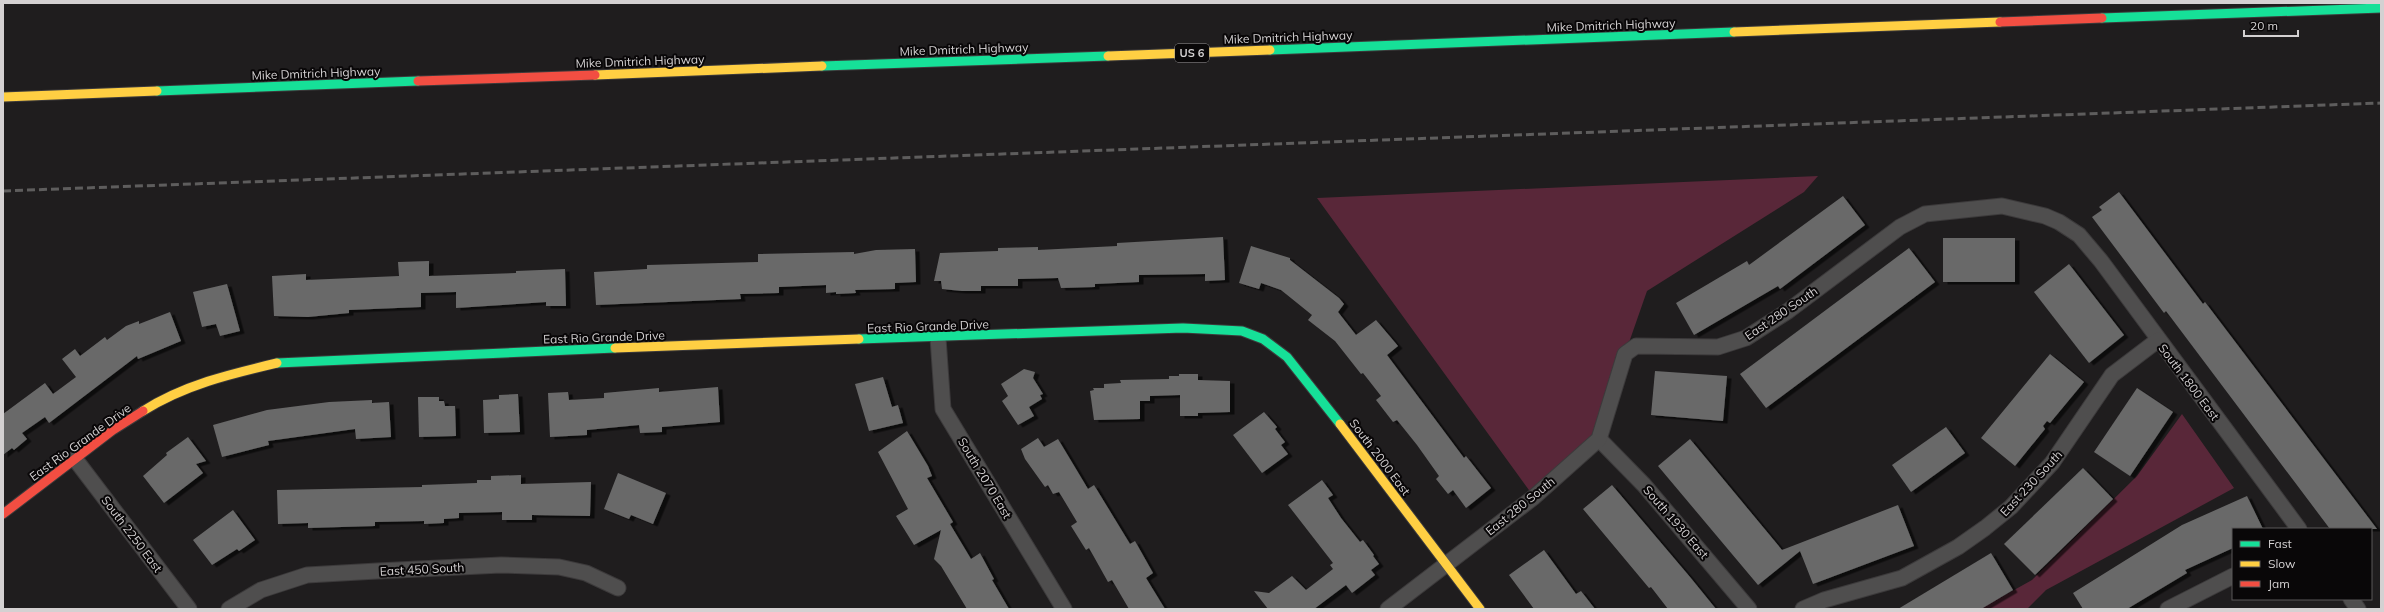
<svg xmlns="http://www.w3.org/2000/svg" width="2384" height="612" font-family="Mulish,sans-serif">
	<style>
		.green { fill: #592739 }
		.building { fill: #696969; filter: url(#shadow) }
		.lines { fill: none; stroke-linecap: round; stroke-linejoin: round }
		.street-casing { stroke: #3c3a3b; stroke-width: 17 }
		.fast-casing { stroke: #3c3a3b; stroke-width: 11 }
		.slow-casing { stroke: #3c3a3b; stroke-width: 11 }
		.jam-casing { stroke: #3c3a3b; stroke-width: 11 }
		.street { stroke: #4f4e4e; stroke-width: 15 }
		.fast { stroke: #16e098; stroke-width: 9 }
		.slow { stroke: #ffcf43; stroke-width: 9 }
		.jam { stroke: #f24e42; stroke-width: 9 }
		.rail { stroke: #5e5d5d; stroke-width: 3; stroke-dasharray: 8 4; stroke-linecap: butt }
		.labels { text-anchor: middle; dominant-baseline: central; stroke-width: 4; stroke-linejoin: round; paint-order: stroke }
		.shield { fill: #090708; stroke: #979495; stroke-width: 1 }
		.shield-label { font-size: 11px; font-weight: bold; fill: #d4d1d2 }
		.street-label { font-size: 12px; fill: #d4d1d2; stroke: #090708 }
	</style>
	<defs>
		<filter id="shadow"><feDropShadow dx="4.5" dy="2.5" stdDeviation="0" flood-color="#0009"/></filter>
	</defs>
	<rect width="100%" height="100%" fill="#1f1d1e"/>
	<!-- green -->
	<g class="green">
		<path d="M 1818,176 L 1804,192 L 1647,291 L 1625,354 L 1599,439 L 1534,497 L 1317,198 Z"/>
		<path d="M 2182,414 L 2234,488 L 2046,590 L 2027,609 L 1980,609 L 2032,580 L 2137,476 Z"/>
	</g>
	<!-- building -->
	<g class="building">
		<path d="M 2119,192 L 2203,304 L 2205,302 L 2377,529 L 2330,529 L 2166,311 L 2164,313 L 2092,217 L 2102,210 L 2099,207 Z"/>
		<path d="M 1843,196 L 1865,225 L 1780,289 L 1778,286 L 1694,335 L 1676,303 L 1747,261 L 1749,265 Z"/>
		<path d="M 1223,237 L 1225,280 L 1205,281 L 1205,274 L 1139,275 L 1139,282 L 1095,284 L 1095,287 L 1061,288 L 1058,278 L 1018,279 L 1018,286 L 981,286 L 981,291 L 962,291 L 942,289 L 941,281 L 934,281 L 940,253 L 998,251 L 998,248 L 1038,247 L 1038,250 L 1117,246 L 1117,243 Z"/>
		<rect x="1943" y="238" width="72" height="44"/>
		<path d="M 1251,246 L 1290,258 L 1290,260 L 1339,298 L 1344,304 L 1338,312 L 1356,335 L 1376,320 L 1398,346 L 1387,355 L 1464,458 L 1466,456 L 1491,488 L 1466,508 L 1453,490 L 1448,494 L 1436,479 L 1439,476 L 1417,445 L 1397,420 L 1393,422 L 1376,400 L 1381,396 L 1363,373 L 1361,374 L 1335,341 L 1308,320 L 1312,315 L 1281,290 L 1261,283 L 1259,289 L 1239,283 Z"/>
		<path d="M 1909,248 L 1935,282 L 1766,408 L 1740,374 Z"/>
		<path d="M 915,249 L 916,282 L 895,283 L 895,289 L 855,290 L 856,293 L 836,294 L 836,292 L 826,293 L 826,285 L 779,287 L 779,293 L 740,294 L 741,299 L 596,305 L 594,272 L 647,269 L 647,265 L 758,262 L 758,254 L 854,252 L 854,254 L 876,250 Z"/>
		<path d="M 429,261 L 429,276 L 516,273 L 516,271 L 565,269 L 566,306 L 546,306 L 546,302 L 456,308 L 456,292 L 421,293 L 421,307 L 349,310 L 349,313 L 308,317 L 274,316 L 272,276 L 306,274 L 306,280 L 399,276 L 398,262 Z"/>
		<path d="M 2069,264 L 2124,335 L 2089,363 L 2034,292 Z"/>
		<path d="M 227,284 L 240,331 L 220,336 L 216,324 L 202,327 L 193,292 Z"/>
		<path d="M 170,312 L 181,341 L 138,359 L 137,356 L 49,423 L 45,417 L 22,433 L 27,439 L 14,450 L 12,448 L 3,455 L 3,414 L 45,383 L 53,394 L 76,377 L 62,359 L 75,349 L 80,356 L 105,337 L 107,340 L 126,326 L 139,321 L 139,324 Z"/>
		<path d="M 2050,354 L 2084,382 L 2050,423 L 2047,421 L 2043,426 L 2045,429 L 2015,466 L 1981,438 Z"/>
		<path d="M 1024,369 L 1035,372 L 1033,378 L 1043,394 L 1040,395 L 1042,399 L 1029,407 L 1034,416 L 1018,425 L 1002,401 L 1008,396 L 1001,384 Z"/>
		<path d="M 1655,371 L 1727,376 L 1723,421 L 1651,415 Z"/>
		<path d="M 1179,374 L 1198,374 L 1198,380 L 1230,381 L 1230,412 L 1198,413 L 1198,416 L 1180,416 L 1180,395 L 1150,396 L 1150,401 L 1140,401 L 1140,419 L 1094,420 L 1090,391 L 1094,390 L 1093,388 L 1104,388 L 1104,384 L 1121,383 L 1120,380 L 1169,379 L 1169,376 L 1179,376 Z"/>
		<path d="M 883,377 L 892,407 L 898,405 L 903,423 L 869,431 L 855,384 Z"/>
		<path d="M 718,387 L 720,422 L 662,427 L 662,432 L 640,433 L 639,425 L 587,430 L 587,435 L 550,437 L 548,393 L 568,392 L 569,400 L 604,398 L 604,393 L 659,388 L 659,392 Z"/>
		<path d="M 2137,388 L 2173,412 L 2130,476 L 2094,452 Z"/>
		<path d="M 518,394 L 520,432 L 484,433 L 483,400 L 499,399 L 499,395 Z"/>
		<path d="M 418,397 L 439,397 L 439,401 L 444,401 L 445,406 L 455,406 L 456,436 L 419,437 Z"/>
		<path d="M 372,400 L 372,403 L 389,402 L 391,437 L 356,439 L 355,429 L 268,441 L 269,445 L 222,457 L 213,425 L 267,410 L 329,402 Z"/>
		<path d="M 1264,412 L 1277,427 L 1275,429 L 1285,442 L 1281,445 L 1288,454 L 1262,473 L 1233,435 Z"/>
		<path d="M 1946,427 L 1965,453 L 1911,492 L 1892,465 Z"/>
		<path d="M 907,431 L 928,466 L 932,476 L 927,478 L 953,522 L 950,524 L 971,559 L 980,553 L 994,579 L 992,580 L 1009,609 L 967,609 L 941,566 L 934,559 L 941,530 L 914,545 L 896,516 L 908,509 L 878,452 Z"/>
		<path d="M 188,437 L 206,461 L 196,464 L 203,473 L 164,503 L 143,476 L 167,455 L 166,453 Z"/>
		<path d="M 1038,438 L 1044,447 L 1058,439 L 1088,489 L 1094,485 L 1130,544 L 1135,541 L 1153,573 L 1146,578 L 1165,609 L 1129,609 L 1112,580 L 1108,582 L 1089,548 L 1086,550 L 1071,526 L 1077,522 L 1059,492 L 1053,494 L 1048,485 L 1045,487 L 1025,459 L 1021,449 Z"/>
		<path d="M 1690,439 L 1782,550 L 1898,505 L 1914,546 L 1813,584 L 1800,551 L 1758,585 L 1658,466 Z"/>
		<path d="M 2083,468 L 2113,499 L 2035,575 L 2004,544 Z"/>
		<path d="M 618,473 L 666,493 L 653,524 L 631,515 L 629,519 L 604,509 Z"/>
		<path d="M 521,475 L 521,484 L 591,482 L 590,516 L 532,515 L 532,520 L 502,520 L 502,512 L 459,513 L 459,518 L 444,519 L 444,523 L 424,524 L 424,521 L 375,522 L 375,526 L 308,528 L 308,523 L 278,524 L 277,490 L 422,487 L 422,485 L 477,483 L 477,480 L 491,480 L 491,476 Z"/>
		<path d="M 1322,480 L 1333,495 L 1328,498 L 1341,518 L 1360,542 L 1363,540 L 1374,555 L 1373,556 L 1379,564 L 1371,570 L 1375,575 L 1352,593 L 1346,585 L 1314,609 L 1268,609 L 1254,591 L 1269,593 L 1292,576 L 1306,590 L 1333,569 L 1330,565 L 1333,563 L 1288,505 Z"/>
		<path d="M 1612,485 L 1690,577 L 1716,609 L 1668,609 L 1651,587 L 1649,588 L 1583,509 Z"/>
		<path d="M 2247,496 L 2263,529 L 2233,529 L 2233,548 L 2185,570 L 2187,573 L 2127,609 L 2083,609 L 2073,593 L 2182,525 Z"/>
		<path d="M 233,510 L 255,540 L 239,551 L 237,549 L 212,565 L 193,540 Z"/>
		<path d="M 1544,550 L 1576,594 L 1581,591 L 1595,609 L 1534,609 L 1509,575 Z"/>
		<path d="M 1991,553 L 2013,590 L 1981,609 L 1898,609 Z"/>
	</g>
	<g class="lines">
		<!-- street casing -->
		<g class="street-casing">
			<g id="street">
				<path d="M 938,338 L 943,409 L 1064,609"/>
				<path d="M 1599,439 L 1644,485 L 1749,609"/>
				<path d="M 75,459 L 189,609"/>
				<path d="M 2351,599 L 2358,609"/>
				<path d="M 229,609 L 261,590 L 307,575 L 377,571 L 501,565 L 559,567 L 586,573 L 618,588"/>
				<path d="M 1388,609 L 1534,497 L 1599,439 L 1625,354 L 1636,346 L 1718,347 L 1746,338 L 1788,311 L 1900,227 L 1925,214 L 2002,206 L 2045,216 L 2059,222 L 2079,235 L 2101,261 L 2299,529"/>
				<path d="M 1803,609 L 1824,600 L 1902,578 L 1958,547 L 1985,528 L 2011,507 L 2052,463 L 2112,375 L 2158,340"/>
				<path d="M 2168,609 L 2233,576"/>
			</g>
		</g>
		<!-- fast casing -->
		<g class="fast-casing">
			<g id="fast">
				<path d="M 2102,18 L 2381,8"/>
				<path d="M 1270,50 L 1734,32"/>
				<path d="M 822,66 L 1108,56"/>
				<path d="M 157,91 L 418,81"/>
				<path d="M 859,339 L 1183,328 L 1242,331 L 1263,339 L 1287,357 L 1340,424"/>
				<path d="M 277,363 L 615,348"/>
			</g>
		</g>
		<!-- slow casing -->
		<g class="slow-casing">
			<g id="slow">
				<path d="M 1734,32 L 2000,22"/>
				<path d="M 1108,56 L 1270,50"/>
				<path d="M 595,75 L 822,66"/>
				<path d="M 3,97 L 157,91"/>
				<path d="M 615,348 L 859,339"/>
				<path d="M 143,411 C 184,385 230,374 277,363"/>
				<path d="M 1340,424 L 1480,609"/>
			</g>
		</g>
		<!-- jam casing -->
		<g class="jam-casing">
			<g id="jam">
				<path d="M 2000,22 L 2102,18"/>
				<path d="M 418,81 L 595,75"/>
				<path d="M 3,514 L 113,430 L 143,411"/>
			</g>
		</g>
		<!-- street -->
		<use href="#street" class="street"/>
		<!-- fast -->
		<use href="#fast" class="fast"/>
		<!-- slow -->
		<use href="#slow" class="slow"/>
		<!-- jam -->
		<use href="#jam" class="jam"/>
		<!-- rail -->
		<path class="rail" d="M 3,191 L 2381,103"/>
	</g>
	<g class="labels">
		<!-- shield labels -->
		<rect class="shield" x="1175" y="44" width="34" height="18" rx="3"/>
		<g class="shield-label">
			<text x="1192" y="53">US 6</text>
		</g>
		<!-- street labels -->
		<g class="street-label">
			<text transform="translate(1611 25) rotate(-2)">Mike Dmitrich Highway</text>
			<text transform="translate(1288 37) rotate(-2)">Mike Dmitrich Highway</text>
			<text transform="translate(964 49) rotate(-2)">Mike Dmitrich Highway</text>
			<text transform="translate(640 61) rotate(-2)">Mike Dmitrich Highway</text>
			<text transform="translate(316 73) rotate(-2)">Mike Dmitrich Highway</text>
			<text transform="translate(1781 313) rotate(-34)">East 280 South</text>
			<text transform="translate(928 326) rotate(-2)">East Rio Grande Drive</text>
			<text transform="translate(604 337) rotate(-2)">East Rio Grande Drive</text>
			<text transform="translate(2189 382) rotate(53)">South 1800 East</text>
			<text transform="translate(80 442) rotate(-36)">East Rio Grande Drive</text>
			<text transform="translate(1380 457) rotate(53)">South 2000 East</text>
			<text transform="translate(985 478) rotate(59)">South 2070 East</text>
			<text transform="translate(2031 483) rotate(-47)">East 230 South</text>
			<text transform="translate(1520 506) rotate(-39)">East 280 South</text>
			<text transform="translate(1676 522) rotate(49)">South 1930 East</text>
			<text transform="translate(132 534) rotate(53)">South 2250 East</text>
			<text transform="translate(422 569) rotate(-3)">East 450 South</text>
		</g>
	</g>
	<!-- border -->
	<rect width="2384" height="612" fill="none" stroke="#d4d1d2" stroke-width="8"/>
	<!-- legend -->
	<rect x="2232" y="528" width="140" height="72" fill="#090708" stroke="#5a5859"/>
	<rect x="2240" y="541" width="20" height="6" fill="#16e098" stroke="#5a5859"/>
	<text x="2268" y="548" font-size="12" fill="#d4d1d2">Fast</text>
	<rect x="2240" y="561" width="20" height="6" fill="#ffcf43" stroke="#5a5859"/>
	<text x="2268" y="568" font-size="12" fill="#d4d1d2">Slow</text>
	<rect x="2240" y="581" width="20" height="6" fill="#f24e42" stroke="#5a5859"/>
	<text x="2268" y="588" font-size="12" fill="#d4d1d2">Jam</text>
	<!-- scale -->
	<path d="M2244 30v6h54v-6" fill="none" stroke="#d4d1d2" stroke-width="2"/>
	<text x="2250" y="30" font-size="12" fill="#d4d1d2" stroke="#090708" stroke-width="3" paint-order="stroke">20 m</text>
</svg>
